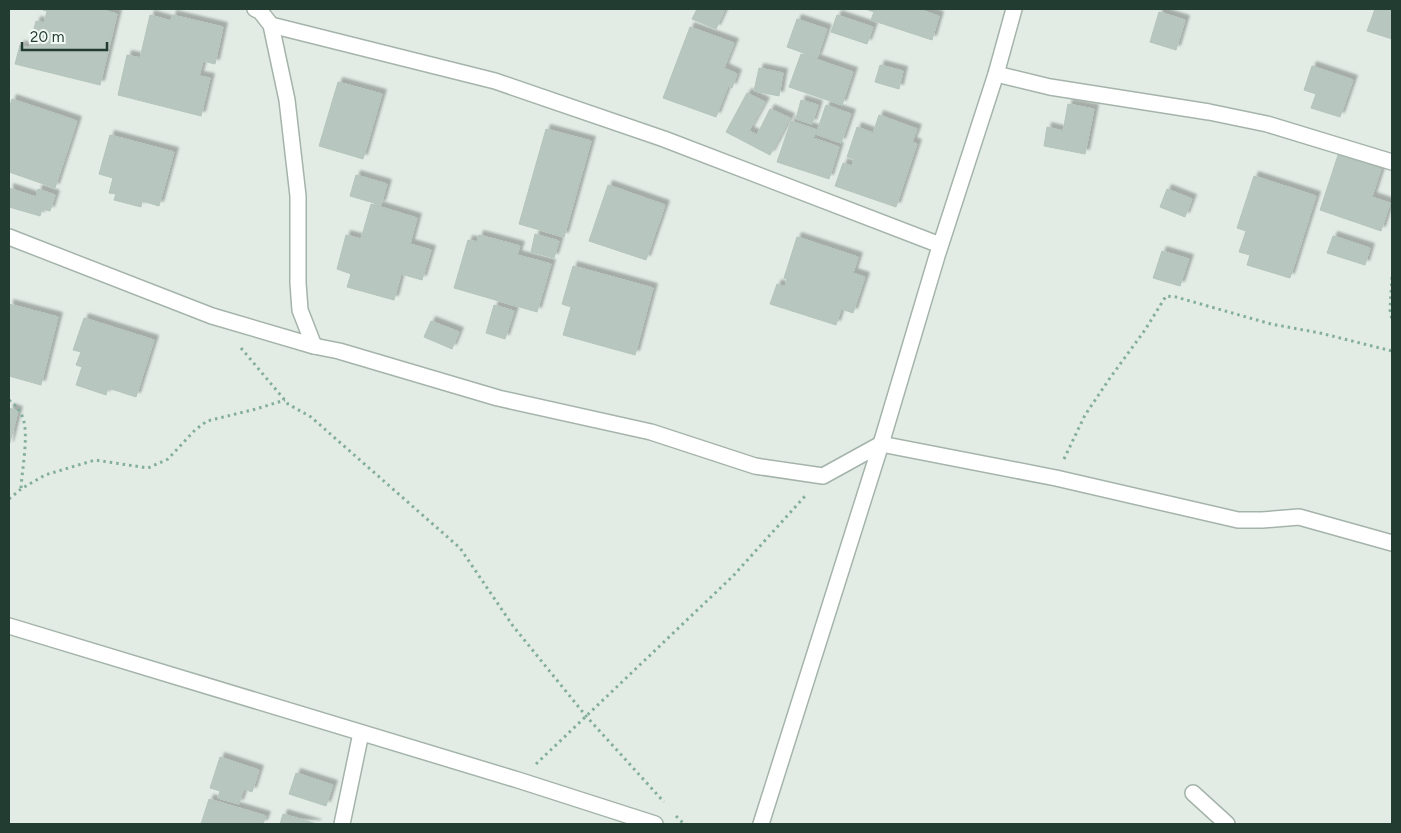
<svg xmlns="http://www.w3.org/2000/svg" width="1401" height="833" font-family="Figtree,sans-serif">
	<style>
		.building { fill: #b7c6be; stroke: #b4c5bb; filter: url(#shadow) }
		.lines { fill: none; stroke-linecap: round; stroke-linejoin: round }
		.minor-casing { stroke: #a5b4ab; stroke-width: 18 }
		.path { stroke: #83ae99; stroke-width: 3; stroke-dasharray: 2.5 4; stroke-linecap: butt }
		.minor { stroke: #fff; stroke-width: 15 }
	</style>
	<defs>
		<filter id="shadow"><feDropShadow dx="4.5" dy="-4.5" stdDeviation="1" flood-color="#0004"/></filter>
	</defs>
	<rect width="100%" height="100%" fill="#e2ece5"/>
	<!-- building -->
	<g class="building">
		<path d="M 43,9 L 107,9 L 106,11 L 117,14 L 100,85 L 15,64 L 20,45 L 29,48 L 36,21 L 44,23 L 47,11 L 43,10 Z"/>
		<path d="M 697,9 L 725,9 L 716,29 L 692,19 Z"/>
		<path d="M 869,9 L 917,9 L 939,16 L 932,40 L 871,20 L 874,12 L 868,10 Z"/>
		<path d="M 1375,9 L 1392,9 L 1392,39 L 1367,31 Z"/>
		<path d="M 1159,12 L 1185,20 L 1176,50 L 1150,42 Z"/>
		<path d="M 150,15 L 171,21 L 172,15 L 223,27 L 215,64 L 203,61 L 199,76 L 210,78 L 201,116 L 118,95 L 127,55 L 140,58 Z"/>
		<path d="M 837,15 L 873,27 L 867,44 L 831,32 Z"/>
		<path d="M 797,19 L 827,29 L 817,58 L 787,47 Z"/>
		<path d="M 690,27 L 734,43 L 724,68 L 737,74 L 732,88 L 728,86 L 716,117 L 663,98 Z"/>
		<path d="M 801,54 L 853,72 L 842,105 L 789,87 Z"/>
		<path d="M 880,65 L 903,71 L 899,89 L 875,82 Z"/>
		<path d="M 1312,66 L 1353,80 L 1340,117 L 1311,108 L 1316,94 L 1304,90 Z"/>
		<path d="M 759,68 L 783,73 L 779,96 L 754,91 Z"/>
		<path d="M 338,82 L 382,94 L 363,159 L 319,146 Z"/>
		<path d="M 747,93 L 765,102 L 749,131 L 757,135 L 770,109 L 790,118 L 770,155 L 726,132 Z"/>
		<path d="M 12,99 L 77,121 L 55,188 L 9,172 L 9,109 Z"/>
		<path d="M 801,100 L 818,105 L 812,124 L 796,119 Z"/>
		<path d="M 1068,104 L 1094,109 L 1085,154 L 1044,146 L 1047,127 L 1063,131 Z"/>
		<path d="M 826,105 L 851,114 L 841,143 L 816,134 Z"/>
		<path d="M 879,115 L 917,129 L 912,142 L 917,144 L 896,207 L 835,186 L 843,163 L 852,166 L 854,159 L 847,157 L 857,127 L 873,133 Z"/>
		<path d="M 791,121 L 817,130 L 813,138 L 839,147 L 829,179 L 777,162 Z"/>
		<path d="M 546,129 L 591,141 L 564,237 L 519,224 Z"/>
		<path d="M 110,135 L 174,152 L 159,206 L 142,201 L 141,207 L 114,200 L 116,194 L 109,193 L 113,178 L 99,174 Z"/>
		<path d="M 1338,155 L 1381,169 L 1372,197 L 1390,203 L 1381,231 L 1320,210 Z"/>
		<path d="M 356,175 L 387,184 L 381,205 L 350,196 Z"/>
		<path d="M 1254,176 L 1316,196 L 1290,278 L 1247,265 L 1250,255 L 1239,252 L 1246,231 L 1237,228 Z"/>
		<path d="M 608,185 L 665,205 L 646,260 L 589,241 Z"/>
		<path d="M 9,188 L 36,197 L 38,189 L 55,195 L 50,211 L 42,209 L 40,216 L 9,207 Z"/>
		<path d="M 1167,189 L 1192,199 L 1185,217 L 1160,207 Z"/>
		<path d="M 371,204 L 417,218 L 410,244 L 431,250 L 422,280 L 401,274 L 394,300 L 347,287 L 351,274 L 337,269 L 346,235 L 361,239 Z"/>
		<path d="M 535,234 L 559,241 L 554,258 L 531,252 Z"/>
		<path d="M 479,235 L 520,246 L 517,255 L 551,264 L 537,312 L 454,288 L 468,240 L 477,242 Z"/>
		<path d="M 1333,236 L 1370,248 L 1365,265 L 1327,253 Z"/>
		<path d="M 797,237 L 858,257 L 853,273 L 865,277 L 853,313 L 841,309 L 836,325 L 770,304 L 777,284 L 785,287 L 787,279 L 784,278 Z"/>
		<path d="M 1162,251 L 1189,259 L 1180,286 L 1153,278 Z"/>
		<path d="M 573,266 L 653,288 L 635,355 L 563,335 L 571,307 L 562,304 Z"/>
		<path d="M 9,304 L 58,317 L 41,385 L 9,376 Z"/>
		<path d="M 494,305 L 514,311 L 505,339 L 486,333 Z"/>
		<path d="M 84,318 L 154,340 L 136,397 L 108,388 L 106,395 L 76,385 L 82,367 L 76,365 L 81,352 L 73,350 Z"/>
		<path d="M 431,321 L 459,332 L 452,349 L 424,337 Z"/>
		<path d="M 9,408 L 18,411 L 9,446 Z"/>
		<path d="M 220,757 L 259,770 L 252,792 L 244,789 L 239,804 L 218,798 L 220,791 L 210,788 Z"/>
		<path d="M 296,773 L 333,785 L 326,806 L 289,794 Z"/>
		<path d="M 209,799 L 266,816 L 263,824 L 201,824 Z"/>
		<path d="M 283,814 L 317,824 L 280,824 Z"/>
	</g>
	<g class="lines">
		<!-- minor casing -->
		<g class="minor-casing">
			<g id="minor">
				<path d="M 255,9 L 260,11 L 271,25 L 287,100 L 298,196 L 298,283 L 300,310 L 314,346"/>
				<path d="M 271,25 L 495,81 L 664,139 L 940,245"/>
				<path d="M 996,74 L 1050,87 L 1209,112 L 1267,124 L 1392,162"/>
				<path d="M 9,237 L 212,316 L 314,346 L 339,351 L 498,398 L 651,432 L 755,466 L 823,476 L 881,444 L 1056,478 L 1238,520 L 1262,520 L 1299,517 L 1392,543"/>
				<path d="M 9,626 L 518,780 L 655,824"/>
				<path d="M 1193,793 L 1227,824"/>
				<path d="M 342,824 L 361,733"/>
				<path d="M 761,824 L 881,444 L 937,256 L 996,74 L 1014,9"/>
			</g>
		</g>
		<!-- path -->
		<g class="path">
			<path d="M 1392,277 L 1390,310 L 1392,320"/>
			<path d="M 241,348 L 288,404 L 311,417 L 460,548 L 513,626 L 586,716 L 664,802"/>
			<path d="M 9,400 C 16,406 22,412 24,422 C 28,439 22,470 21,488"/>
			<path d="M 1064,459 L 1085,415 L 1110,378 L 1145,330 L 1166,296 L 1176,297 L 1271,324 L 1320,333 L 1392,351"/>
			<path d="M 9,499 L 21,489 L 45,475 L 95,460 L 148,468 L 168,459 L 195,430 L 207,421 L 256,409 L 285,400"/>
			<path d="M 536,764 L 733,576 L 806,495"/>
			<path d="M 676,816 L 684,824"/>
		</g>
		<!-- minor -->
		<use href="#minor" class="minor"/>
	</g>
	<!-- border -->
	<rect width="1401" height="833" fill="none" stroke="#223c31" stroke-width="20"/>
	<!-- scale -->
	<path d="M22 42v8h85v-8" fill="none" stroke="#223c31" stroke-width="2.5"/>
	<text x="30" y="42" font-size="15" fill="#223c31" stroke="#f2f8f4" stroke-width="4" paint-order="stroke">20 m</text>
</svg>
